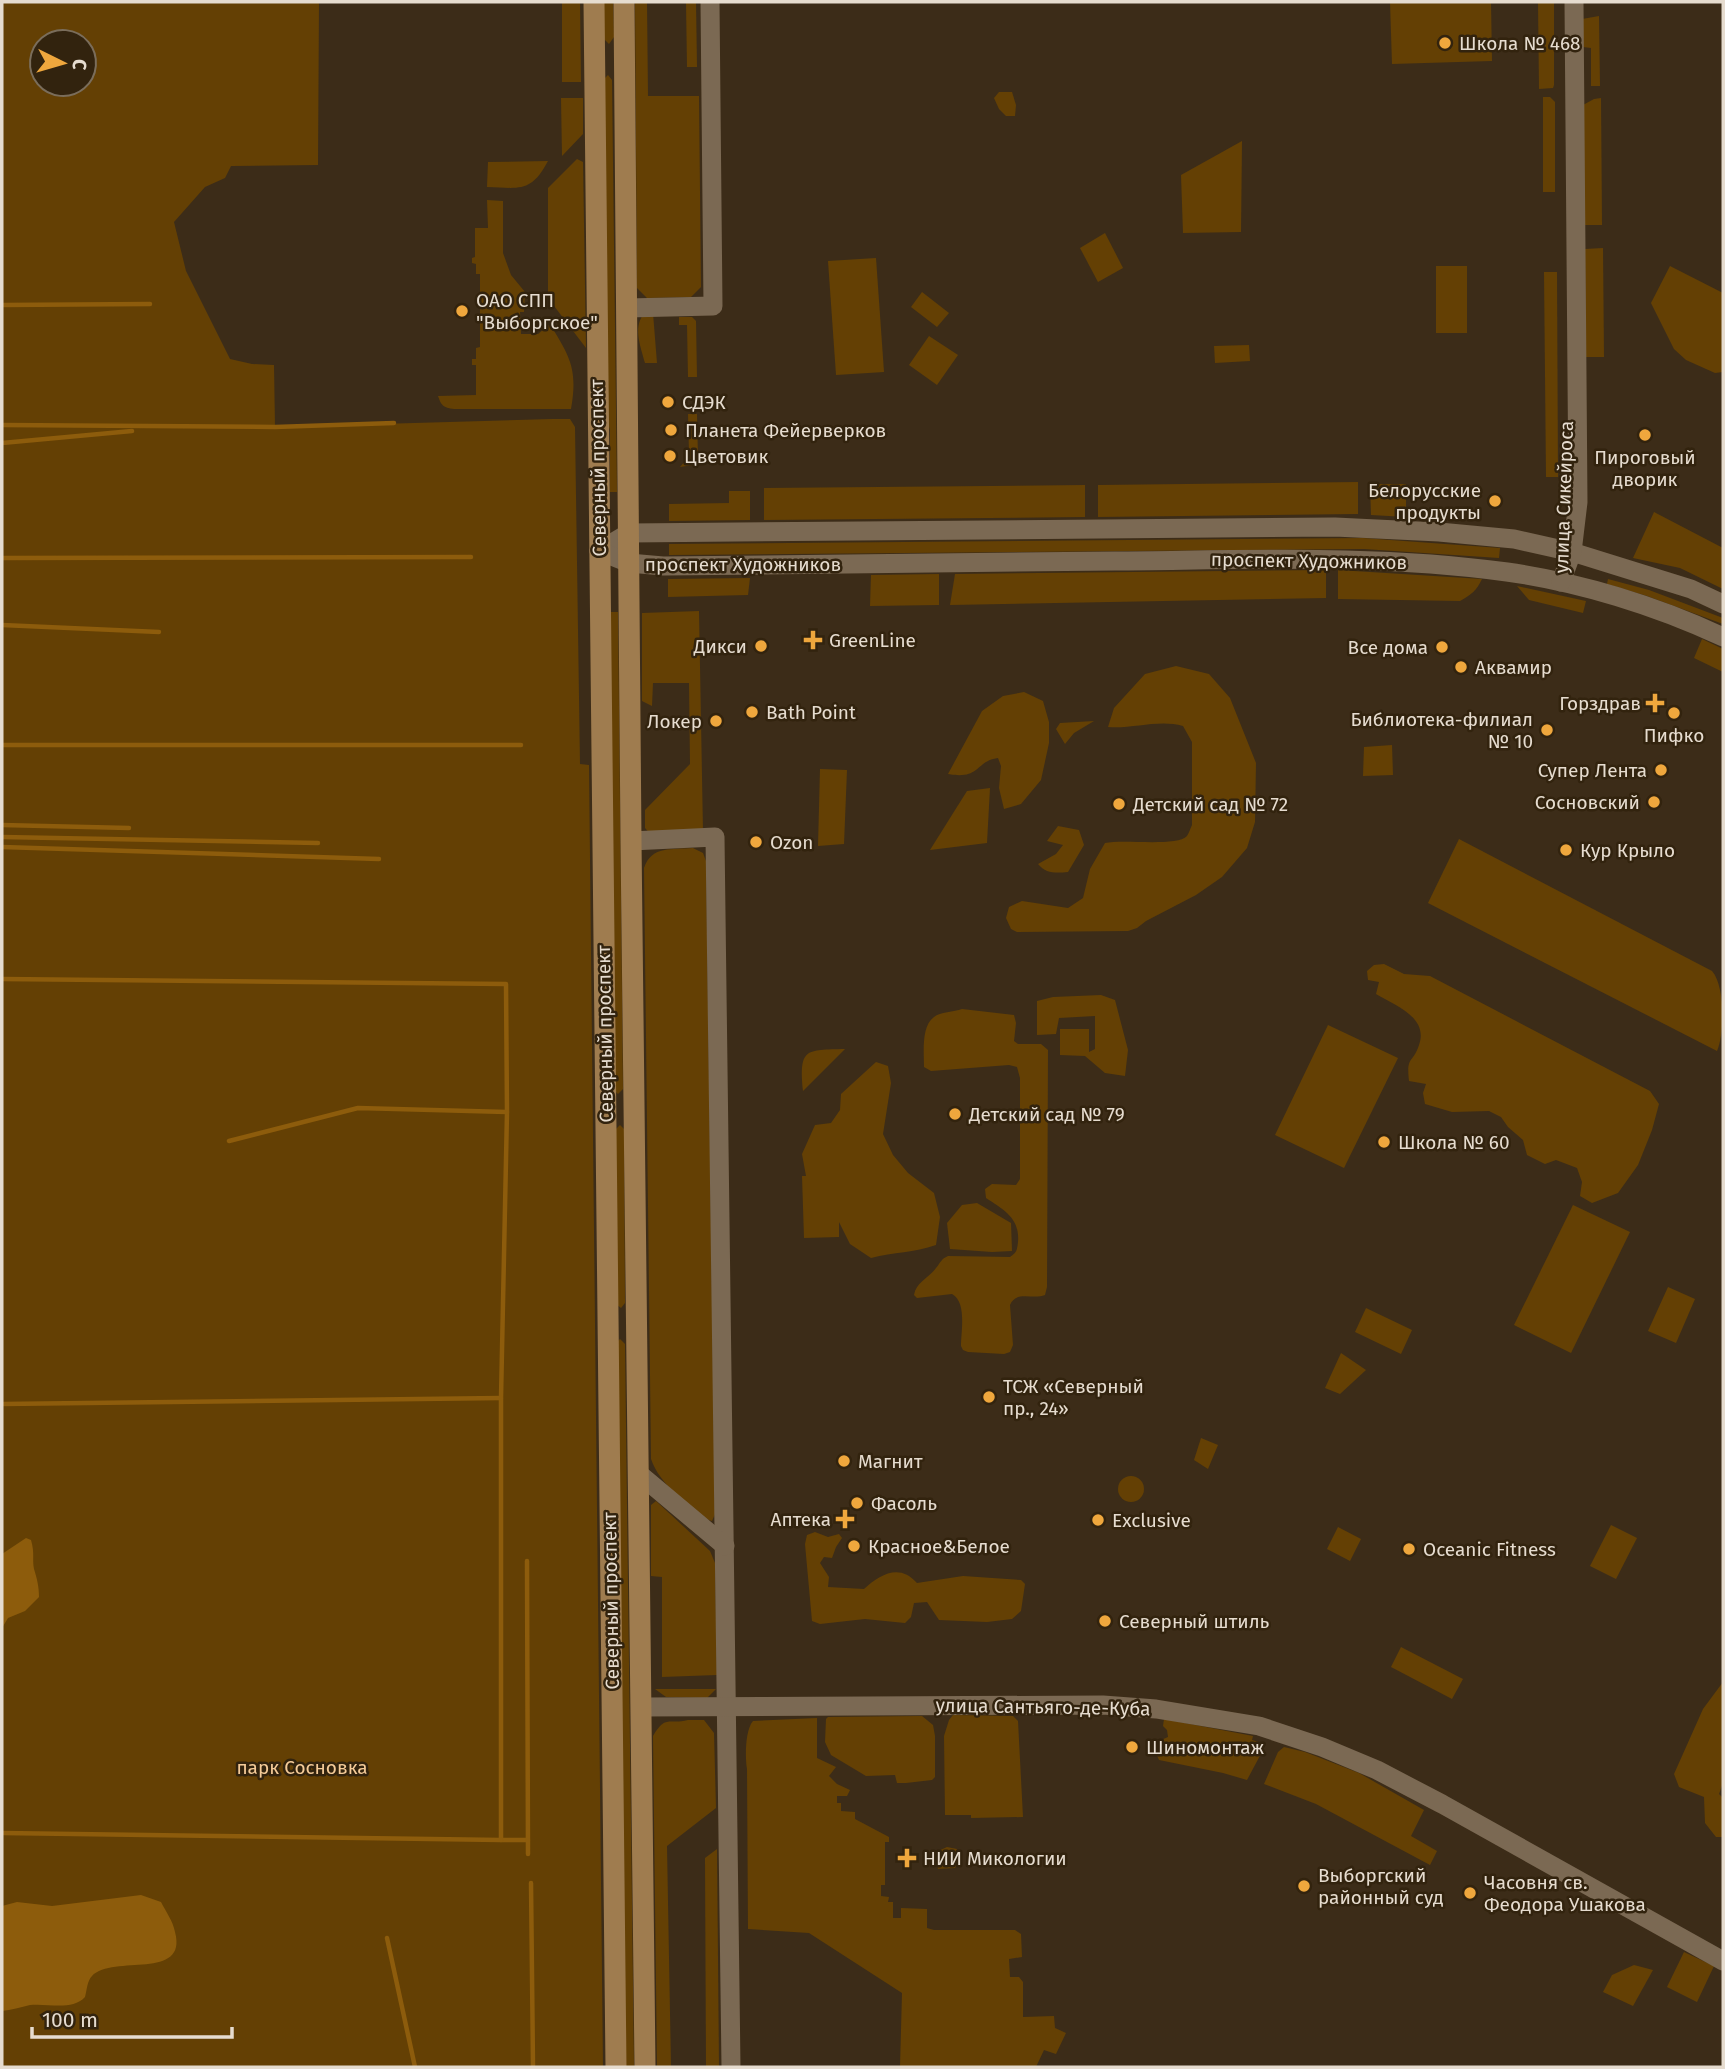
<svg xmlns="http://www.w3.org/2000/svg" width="1725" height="2069" font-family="'Fira Sans',sans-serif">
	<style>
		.green { fill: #644004; fill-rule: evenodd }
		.water { fill: #8d5c0c }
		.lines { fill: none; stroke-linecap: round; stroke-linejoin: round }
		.stream { stroke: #8d5c0c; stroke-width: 4.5 }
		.minor { stroke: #7b6953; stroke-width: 19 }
		.major { stroke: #9f7c4f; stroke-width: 21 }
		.poi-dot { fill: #efa73d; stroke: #32230e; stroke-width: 2.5 }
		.labels { text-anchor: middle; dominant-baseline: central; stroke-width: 5; stroke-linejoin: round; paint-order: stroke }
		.poi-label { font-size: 19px; fill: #e6dccf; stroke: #32230e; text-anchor: start }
		.street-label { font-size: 19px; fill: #e6dccf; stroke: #32230e }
		.park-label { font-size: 19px; fill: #f5cb98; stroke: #32230e }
	</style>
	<rect width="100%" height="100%" fill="#3c2c18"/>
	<!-- green -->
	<g class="green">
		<path d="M 2,2 L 319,2 L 318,165 L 231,166 L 225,178 L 205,187 L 174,222 L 186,271 L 230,359 L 252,364 L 274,365 L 275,427 L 552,419 L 570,419 L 575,427 L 580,764 L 589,765 L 603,2067 L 2,2067 ZM 42,42 L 84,42 L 84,84 L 42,84 Z"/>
		<path d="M 562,2 L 580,2 L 581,82 L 562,82 Z"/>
		<path d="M 604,2 L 613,2 L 614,37 L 609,44 L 604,39 Z"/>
		<path d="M 635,2 L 647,2 L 648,96 L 699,96 L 701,287 L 691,297 L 647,298 L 637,288 Z"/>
		<path d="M 686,2 L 696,2 L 697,67 L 687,67 Z"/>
		<path d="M 1390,2 L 1491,2 L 1492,61 L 1392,64 Z"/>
		<path d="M 1538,2 L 1554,2 L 1554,85 L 1553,88 L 1539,89 Z"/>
		<path d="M 1599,16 L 1600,86 L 1591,86 L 1591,48 L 1583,47 L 1582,19 Z"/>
		<path d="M 608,75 L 612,80 L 617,492 L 610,492 L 610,430 L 606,417 L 604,79 Z"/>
		<path d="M 999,92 L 1012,92 L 1016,105 L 1015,116 L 1006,116 L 999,109 L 994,98 Z"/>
		<path d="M 1543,97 L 1550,97 L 1555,102 L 1555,192 L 1543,192 Z"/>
		<path d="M 561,98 L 583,98 L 583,134 L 562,156 Z"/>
		<path d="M 1601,98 L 1602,225 L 1584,225 L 1583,105 L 1594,99 Z"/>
		<path d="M 1242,141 L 1241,232 L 1183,233 L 1181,175 Z"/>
		<path d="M 577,159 L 583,162 L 586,348 L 548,298 L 548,188 Z"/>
		<path d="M 548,161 C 531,193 520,188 487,187 L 488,162 Z"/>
		<path d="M 487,200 L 503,201 L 503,253 L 511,275 L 525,292 L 524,312 L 520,312 L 521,334 L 538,334 L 550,324 C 570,357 578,369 571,409 L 454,409 C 443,408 441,405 438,396 L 476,395 L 476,365 L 472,365 L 472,359 L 476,359 L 476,348 L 480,347 L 480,274 L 476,274 L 476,264 L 472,263 L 472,258 L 475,257 L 475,228 L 488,228 Z"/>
		<path d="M 1105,233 L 1123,268 L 1098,282 L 1080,248 Z"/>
		<path d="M 1603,248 L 1604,357 L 1586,357 L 1585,249 Z"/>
		<path d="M 876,258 L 884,372 L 836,375 L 828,261 Z"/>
		<rect x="1436" y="266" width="31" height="67"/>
		<path d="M 1670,266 L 1723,293 L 1723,372 L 1715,373 L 1686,360 L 1674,349 L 1651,303 Z"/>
		<path d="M 1544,272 L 1557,272 L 1558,477 L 1546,477 Z"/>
		<path d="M 922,292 L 949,313 L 937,327 L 911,307 Z"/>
		<path d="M 653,313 L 657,363 L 645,363 C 641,348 633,328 643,315 Z"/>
		<path d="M 679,317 L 692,317 L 696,321 L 697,377 L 688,377 L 687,325 L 679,325 Z"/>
		<path d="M 929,336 L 958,355 L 937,385 L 909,365 Z"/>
		<path d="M 1249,345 L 1250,361 L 1215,363 L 1214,346 Z"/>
		<path d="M 688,414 L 697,414 L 698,458 L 693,465 L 680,467 L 687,459 L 689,454 Z"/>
		<path d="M 1358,482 L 1358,514 L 1098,517 L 1098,485 Z"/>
		<path d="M 1370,484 L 1406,484 L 1406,517 L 1371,515 Z"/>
		<path d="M 1085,485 L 1085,517 L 764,520 L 764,488 Z"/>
		<path d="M 729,491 L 750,491 L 750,520 L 669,521 L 669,504 L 729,503 Z"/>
		<path d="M 1654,512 L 1723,548 L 1723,589 L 1680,568 L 1633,558 Z"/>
		<path d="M 1363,538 L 1500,548 L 1499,558 L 1364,549 L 669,555 L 669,544 Z"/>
		<path d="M 1326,570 L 1326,598 L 950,605 L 955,574 Z"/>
		<path d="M 1338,570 L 1482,579 C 1477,590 1471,595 1460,601 L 1338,599 Z"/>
		<path d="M 939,574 L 939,605 L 870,606 L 871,575 Z"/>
		<path d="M 750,578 L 748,595 L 668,597 L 668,579 Z"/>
		<path d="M 1608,579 L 1649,590 L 1723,618 L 1723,624 L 1647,596 L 1607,584 Z"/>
		<path d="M 1517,586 L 1586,601 L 1583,613 L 1529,600 Z"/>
		<path d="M 699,611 L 703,831 L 652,836 L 645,828 L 645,810 L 690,764 L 689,683 L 653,683 L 652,706 L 642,701 L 642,613 Z"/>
		<path d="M 609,612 L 618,612 L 623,1089 L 618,1094 L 614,1090 Z"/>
		<path d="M 1702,639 L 1723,649 L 1723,672 L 1694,658 Z"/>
		<path d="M 1176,666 L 1209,674 L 1230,698 L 1256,763 L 1255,822 L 1247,848 L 1222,877 L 1196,895 L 1146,921 L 1137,928 L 1128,931 L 1017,932 L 1011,929 L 1006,918 L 1009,907 L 1022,901 L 1068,908 L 1083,898 L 1090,869 L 1105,843 C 1124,839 1177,847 1187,836 C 1189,833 1190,829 1192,825 L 1192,742 L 1183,726 C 1159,719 1133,729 1108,727 L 1114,708 L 1145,674 Z"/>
		<path d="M 1024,692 L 1043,701 L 1049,722 L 1049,743 L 1041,780 L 1021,804 L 1004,809 L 999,788 L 1001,766 L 998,758 C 975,761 981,780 948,774 L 982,711 L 1003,696 Z"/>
		<path d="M 1094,721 L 1074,733 L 1065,744 L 1056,729 L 1060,723 Z"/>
		<path d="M 1392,745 L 1393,775 L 1363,776 L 1364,747 Z"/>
		<path d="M 820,769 L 847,770 L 844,844 L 818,846 Z"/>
		<path d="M 990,788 L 987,843 L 930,850 L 967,791 Z"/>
		<path d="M 1058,826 L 1079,830 L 1084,845 L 1068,872 C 1056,873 1046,874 1038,864 L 1056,854 L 1063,845 L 1047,841 Z"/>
		<path d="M 1459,839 L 1712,971 C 1725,986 1725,1032 1717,1051 L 1428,903 Z"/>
		<path d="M 693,848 L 703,853 L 706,861 L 715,1514 L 712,1521 L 706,1519 C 685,1501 660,1485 651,1459 L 644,868 C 652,845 672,850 693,848 Z"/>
		<path d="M 1384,964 L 1404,974 L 1430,976 L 1650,1091 L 1659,1104 L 1652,1130 L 1638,1165 L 1618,1193 L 1592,1203 L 1580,1196 L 1582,1182 L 1577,1168 L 1556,1160 L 1545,1164 L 1527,1155 L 1523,1140 L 1508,1127 L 1501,1117 L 1489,1111 L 1452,1112 L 1425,1104 L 1423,1093 L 1426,1084 L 1409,1081 C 1406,1055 1413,1064 1419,1045 C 1429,1017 1394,1005 1376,994 L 1379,982 L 1368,980 L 1367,971 L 1374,965 Z"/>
		<path d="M 1101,995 L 1115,1000 L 1128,1050 L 1125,1076 L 1105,1073 L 1085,1056 L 1060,1055 L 1060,1029 L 1089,1029 L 1089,1052 L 1095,1049 L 1095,1016 L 1059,1018 L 1056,1034 L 1037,1035 L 1037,1001 L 1053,997 Z"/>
		<path d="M 962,1009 L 1014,1015 L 1016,1023 L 1014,1041 L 1018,1044 L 1041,1044 L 1048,1050 L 1047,1287 L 1045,1295 C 1033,1300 1016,1290 1010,1305 L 1013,1345 L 1010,1352 L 1004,1354 L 968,1352 L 963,1350 L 961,1346 C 961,1331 967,1302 952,1294 L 917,1298 L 914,1295 C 916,1282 929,1278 936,1268 C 941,1262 941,1259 948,1256 L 1010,1257 C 1017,1252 1017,1250 1018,1242 C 1020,1218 1004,1210 986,1198 L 985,1189 L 992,1184 L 1016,1185 L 1020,1179 L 1020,1078 L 1017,1067 L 1009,1065 L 931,1071 L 924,1067 C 924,1053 921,1026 934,1017 C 940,1012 954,1012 962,1009 Z"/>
		<path d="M 1328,1025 L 1398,1058 L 1344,1168 L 1275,1135 Z"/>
		<path d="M 845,1049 L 803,1091 C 799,1048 805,1050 845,1049 Z"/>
		<path d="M 876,1062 L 888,1066 L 891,1083 L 883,1134 L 893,1155 L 908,1173 L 934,1193 L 940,1217 L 936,1245 C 914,1253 894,1252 871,1258 L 850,1244 L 839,1222 L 839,1237 L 804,1238 L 802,1176 L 806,1176 L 802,1154 L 815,1125 L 831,1123 L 840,1110 L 841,1094 Z"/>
		<path d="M 620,1125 L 624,1129 L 625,1303 L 621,1308 L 616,1304 L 616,1129 Z"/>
		<path d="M 977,1203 L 1011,1223 L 1012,1251 L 992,1252 L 950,1249 L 947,1223 L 962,1205 Z"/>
		<path d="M 1573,1205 L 1630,1232 L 1571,1353 L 1514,1325 Z"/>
		<path d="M 1668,1287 L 1695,1299 L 1676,1343 L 1648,1331 Z"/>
		<path d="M 1366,1308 L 1412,1330 L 1401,1354 L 1355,1332 Z"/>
		<path d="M 620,1339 L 625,1344 L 634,2067 L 623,2067 L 616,1343 Z"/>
		<path d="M 1341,1353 L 1366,1370 L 1340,1394 L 1325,1388 Z"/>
		<path d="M 1201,1438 L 1218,1445 L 1208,1469 L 1194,1460 Z"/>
		<circle cx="1131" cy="1489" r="13"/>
		<path d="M 656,1501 L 710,1551 L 715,1563 L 717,1675 L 662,1677 L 662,1577 L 651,1576 L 651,1505 Z"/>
		<path d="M 1611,1525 L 1637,1538 L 1616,1579 L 1590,1566 Z"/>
		<path d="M 1338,1527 L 1361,1539 L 1350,1561 L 1327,1549 Z"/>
		<path d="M 815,1532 L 828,1537 L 839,1534 L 842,1538 L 836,1547 L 832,1558 L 824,1557 L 820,1563 L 829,1577 L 828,1587 L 864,1589 C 880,1574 900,1563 917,1583 L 963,1576 L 1021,1580 L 1025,1584 L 1021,1611 L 1012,1619 L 987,1622 L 939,1620 L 927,1602 L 914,1603 L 911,1617 L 905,1623 L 865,1619 L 820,1624 L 812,1621 L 805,1544 L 807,1535 Z"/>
		<path d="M 1401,1647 L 1463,1679 L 1452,1699 L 1391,1667 Z"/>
		<path d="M 1723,1682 L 1723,1783 L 1719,1794 L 1723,1798 L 1723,1837 L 1716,1837 L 1705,1823 L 1704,1797 L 1679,1787 L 1674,1774 L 1703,1709 Z"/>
		<path d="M 655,1689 L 716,1689 L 707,1698 L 666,1697 Z"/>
		<path d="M 953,1715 L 1013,1716 L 1018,1721 L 1023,1817 L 971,1818 L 971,1815 L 945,1815 L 944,1736 L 949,1720 Z"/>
		<path d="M 922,1716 L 933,1725 L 935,1736 L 935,1777 L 932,1780 L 906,1783 L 897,1783 L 895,1775 L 866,1776 L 831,1755 L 825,1742 L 826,1719 L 828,1717 Z"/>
		<path d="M 817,1718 L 817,1758 L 836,1767 L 829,1776 L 837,1784 L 850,1790 L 847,1796 L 837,1796 L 837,1803 L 841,1803 L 841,1811 L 855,1812 L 855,1819 L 889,1837 L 889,1842 L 885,1842 L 885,1885 L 881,1885 L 881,1896 L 889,1897 L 888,1902 L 893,1902 L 893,1918 L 901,1918 L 901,1908 L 927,1909 L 927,1928 L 934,1930 L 1015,1930 L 1021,1934 L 1022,1957 L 1009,1959 L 1010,1977 L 1019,1977 L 1023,1982 L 1023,2017 L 1054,2016 L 1055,2028 L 1066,2033 L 1056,2054 L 1044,2050 L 1036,2067 L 900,2067 L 902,1993 L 809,1933 L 748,1929 L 747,1769 C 745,1758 745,1730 753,1721 Z"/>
		<path d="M 1164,1719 L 1253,1736 L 1252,1740 L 1259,1742 L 1263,1750 L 1247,1780 L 1223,1773 L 1159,1760 L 1152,1744 L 1168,1737 L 1167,1730 L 1163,1726 Z"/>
		<path d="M 688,1720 L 704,1720 L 714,1733 L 716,1808 L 667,1846 L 671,2067 L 657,2067 L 653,1736 C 666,1714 669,1725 688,1720 Z"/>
		<path d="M 1284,1747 L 1305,1752 L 1359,1773 L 1424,1810 L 1411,1836 L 1437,1851 L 1430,1865 L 1316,1804 L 1264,1784 L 1278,1752 Z"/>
		<path d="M 947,1847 L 957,1849 L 959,1858 L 955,1868 L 938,1869 L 934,1853 Z"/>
		<path d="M 717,1849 L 719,2067 L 706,2067 L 705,1858 Z"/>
		<path d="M 1684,1952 L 1714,1966 L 1697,2002 L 1667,1987 Z"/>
		<path d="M 1634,1965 L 1653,1970 L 1633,2006 L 1603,1992 L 1612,1975 Z"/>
	</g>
	<!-- water -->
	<g class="water">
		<path d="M 26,1538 L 31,1540 C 35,1554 32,1558 34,1569 C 37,1579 39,1586 39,1597 L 25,1611 L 8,1618 L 2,1628 L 2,1554 Z"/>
		<path d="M 141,1895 L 161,1902 C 166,1912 173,1921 175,1932 C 188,1981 113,1954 92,1976 C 87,1981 87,1990 85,1997 C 72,2011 48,2003 30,2005 C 21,2007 11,2010 2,2011 L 2,1906 L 17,1902 L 52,1906 Z"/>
	</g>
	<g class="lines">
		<!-- stream -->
		<g class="stream">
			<path d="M 2,305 L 150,304"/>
			<path d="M 2,425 L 275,427 L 394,423"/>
			<path d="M 2,443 L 132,431"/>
			<path d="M 2,558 L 471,557"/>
			<path d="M 2,625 L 159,632"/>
			<path d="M 2,745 L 521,745"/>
			<path d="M 2,825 L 129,828"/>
			<path d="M 2,837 L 318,843"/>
			<path d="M 2,847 L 379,859"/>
			<path d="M 2,979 L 506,984 L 507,1112 L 501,1398 L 501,1840 L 528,1840"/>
			<path d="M 229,1141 L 358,1108 L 507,1112"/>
			<path d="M 2,1404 L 501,1398"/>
			<path d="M 527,1561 L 528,1854"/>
			<path d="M 2,1833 L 501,1840"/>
			<path d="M 531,1883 L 533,2067"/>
			<path d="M 387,1938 L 415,2067"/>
		</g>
		<!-- minor -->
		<g class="minor">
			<path d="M 627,308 L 713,306 L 710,2"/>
			<path d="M 599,551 L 629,533 L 1335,527 L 1439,532 L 1514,539 L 1572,552 L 1691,589 L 1723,604"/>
			<path d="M 599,551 L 629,563 L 663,566 C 814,564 964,563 1115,561 C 1246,560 1377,554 1507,572 C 1579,582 1657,606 1723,637"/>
			<path d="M 1561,582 L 1572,552 L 1578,502 L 1574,2"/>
			<path d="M 631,841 L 715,837 L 731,2067"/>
			<path d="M 638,1473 L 725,1546"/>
			<path d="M 641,1707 L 1103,1705 L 1156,1709 L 1259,1726 L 1322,1747 L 1377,1770 L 1442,1804 L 1723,1961"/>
		</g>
		<!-- major -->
		<g class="major">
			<path d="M 594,2 L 616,2067"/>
			<path d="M 624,2 L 631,841 L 645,2067"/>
		</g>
	</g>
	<!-- markers -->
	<g class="poi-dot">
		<circle cx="1445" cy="43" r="7"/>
		<circle cx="462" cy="311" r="7"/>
		<circle cx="668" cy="402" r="7"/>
		<circle cx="671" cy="430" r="7"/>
		<circle cx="1645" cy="435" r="7"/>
		<circle cx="670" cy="456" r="7"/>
		<circle cx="1495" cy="501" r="7"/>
		<path d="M809.5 629.5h7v7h7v7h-7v7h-7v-7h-7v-7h7z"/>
		<circle cx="761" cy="646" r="7"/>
		<circle cx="1442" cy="647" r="7"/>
		<circle cx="1461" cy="667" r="7"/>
		<path d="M1651.5 692.5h7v7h7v7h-7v7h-7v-7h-7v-7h7z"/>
		<circle cx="752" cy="712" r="7"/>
		<circle cx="1674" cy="713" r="7"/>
		<circle cx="716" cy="721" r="7"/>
		<circle cx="1547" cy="730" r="7"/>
		<circle cx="1661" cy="770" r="7"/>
		<circle cx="1654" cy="802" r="7"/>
		<circle cx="1119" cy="804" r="7"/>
		<circle cx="756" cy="842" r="7"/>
		<circle cx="1566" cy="850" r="7"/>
		<circle cx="955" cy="1114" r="7"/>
		<circle cx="1384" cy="1142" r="7"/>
		<circle cx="989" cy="1397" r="7"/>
		<circle cx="844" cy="1461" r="7"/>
		<circle cx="857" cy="1503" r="7"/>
		<path d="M841.5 1508.5h7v7h7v7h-7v7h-7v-7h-7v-7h7z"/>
		<circle cx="1098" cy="1520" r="7"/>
		<circle cx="854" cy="1546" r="7"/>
		<circle cx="1409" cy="1549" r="7"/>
		<circle cx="1105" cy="1621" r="7"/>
		<circle cx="1132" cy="1747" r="7"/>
		<path d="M903.5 1847.5h7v7h7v7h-7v7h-7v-7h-7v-7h7z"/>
		<circle cx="1304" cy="1886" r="7"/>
		<circle cx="1470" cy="1893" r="7"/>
	</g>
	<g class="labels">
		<!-- poi labels -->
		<g class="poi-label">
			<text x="1459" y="43">Школа № 468</text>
			<text x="476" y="300">ОАО СПП<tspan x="476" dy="22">"Выборгское"</tspan></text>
			<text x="682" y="402">СДЭК</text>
			<text x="685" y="430">Планета Фейерверков</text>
			<text x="684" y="456">Цветовик</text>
			<text x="1645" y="457" text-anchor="middle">Пироговый<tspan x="1645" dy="22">дворик</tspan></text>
			<text x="1481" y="490" text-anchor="end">Белорусские<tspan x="1481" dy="22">продукты</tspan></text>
			<text x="829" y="640">GreenLine</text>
			<text x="747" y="646" text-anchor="end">Дикси</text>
			<text x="1428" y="647" text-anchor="end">Все дома</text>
			<text x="1475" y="667">Аквамир</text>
			<text x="1641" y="703" text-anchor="end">Горздрав</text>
			<text x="766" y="712">Bath Point</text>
			<text x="1533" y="719" text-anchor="end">Библиотека-филиал<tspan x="1533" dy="22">№ 10</tspan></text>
			<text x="702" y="721" text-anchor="end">Локер</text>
			<text x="1674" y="735" text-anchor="middle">Пифко</text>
			<text x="1647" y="770" text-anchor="end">Супер Лента</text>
			<text x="1640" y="802" text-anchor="end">Сосновский</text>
			<text x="1133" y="804">Детский сад № 72</text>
			<text x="770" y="842">Ozon</text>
			<text x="1580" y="850">Кур Крыло</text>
			<text x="969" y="1114">Детский сад № 79</text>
			<text x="1398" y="1142">Школа № 60</text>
			<text x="1003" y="1386">ТСЖ «Северный<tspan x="1003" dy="22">пр., 24»</tspan></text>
			<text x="858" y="1461">Магнит</text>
			<text x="871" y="1503">Фасоль</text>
			<text x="831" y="1519" text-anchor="end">Аптека</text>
			<text x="1112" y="1520">Exclusive</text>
			<text x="868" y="1546">Красное&amp;Белое</text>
			<text x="1423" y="1549">Oceanic Fitness</text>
			<text x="1119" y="1621">Северный штиль</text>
			<text x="1146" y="1747">Шиномонтаж</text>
			<text x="923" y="1858">НИИ Микологии</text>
			<text x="1318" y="1875">Выборгский<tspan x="1318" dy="22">районный суд</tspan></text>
			<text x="1484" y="1882">Часовня св.<tspan x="1484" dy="22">Феодора Ушакова</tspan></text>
		</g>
		<!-- street labels -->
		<g class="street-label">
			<text transform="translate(598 468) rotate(-91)">Северный проспект</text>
			<text transform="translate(1564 497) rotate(-88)">улица Сикейроса</text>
			<text transform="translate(1309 561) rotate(1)">проспект Художников</text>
			<text x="743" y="564">проспект Художников</text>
			<text transform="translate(605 1034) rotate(-91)">Северный проспект</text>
			<text transform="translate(611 1601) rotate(-91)">Северный проспект</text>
			<text transform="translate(1043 1707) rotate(1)">улица Сантьяго-де-Куба</text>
		</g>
		<!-- park labels -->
		<g class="park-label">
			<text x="302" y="1767">парк Сосновка</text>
		</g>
	</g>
	<!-- border -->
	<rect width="1725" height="2069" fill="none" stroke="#e6dccf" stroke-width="7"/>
	<!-- north arrow -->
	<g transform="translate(63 63) rotate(95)"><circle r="33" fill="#32230e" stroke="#7a6d5b" stroke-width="2"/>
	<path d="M0-5L12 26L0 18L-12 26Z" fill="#efa73d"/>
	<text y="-10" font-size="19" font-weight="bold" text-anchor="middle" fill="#e6dccf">С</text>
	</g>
	<!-- scale -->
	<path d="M32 2027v10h200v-10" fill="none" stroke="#e6dccf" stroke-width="3.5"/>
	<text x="42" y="2027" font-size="21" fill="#e6dccf" stroke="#32230e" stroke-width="5" paint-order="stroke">100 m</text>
</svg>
